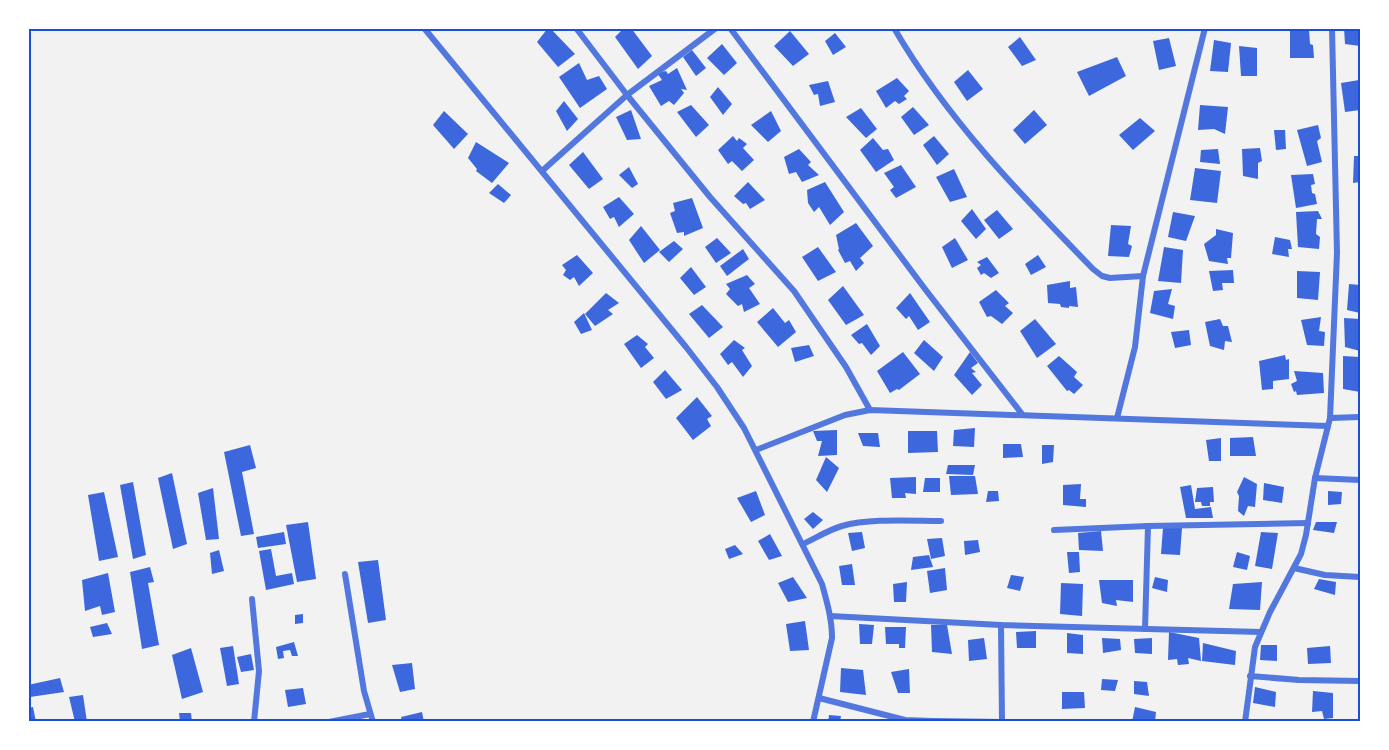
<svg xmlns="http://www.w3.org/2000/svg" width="1389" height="750" font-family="'Fira Sans Condensed',sans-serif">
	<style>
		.building { fill: #3d67dc }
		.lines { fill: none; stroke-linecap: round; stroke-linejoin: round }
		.minor { stroke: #5277de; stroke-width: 6 }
		.neatline { fill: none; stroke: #1d4ed8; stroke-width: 2 }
	</style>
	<rect width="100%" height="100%" fill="#f2f2f2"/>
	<!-- building -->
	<g class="building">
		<path d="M 548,28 L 550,28 L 575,54 L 558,67 L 537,42 Z"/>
		<path d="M 624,28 L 631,28 L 652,56 L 638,69 L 615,37 Z"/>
		<path d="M 1344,28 L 1360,28 L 1360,46 L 1345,44 Z"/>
		<path d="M 1309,30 L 1310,44 L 1313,45 L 1314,58 L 1290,58 L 1290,31 Z"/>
		<path d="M 790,31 L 809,54 L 793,66 L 774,46 Z"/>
		<path d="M 835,33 L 846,47 L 833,55 L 825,41 Z"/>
		<path d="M 1020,37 L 1036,60 L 1022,66 L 1008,47 Z"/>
		<path d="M 1169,38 L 1176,66 L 1159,70 L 1153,41 Z"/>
		<path d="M 1214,40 L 1231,43 L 1228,72 L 1210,71 Z"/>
		<path d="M 722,44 L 737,63 L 724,75 L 707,58 Z"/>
		<path d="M 1239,46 L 1257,48 L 1257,76 L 1241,76 Z"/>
		<path d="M 692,50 L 706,68 L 696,76 L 683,57 Z"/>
		<path d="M 1117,57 L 1126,76 L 1089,96 L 1077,72 Z"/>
		<path d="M 579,63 L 587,80 L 599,76 L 607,89 L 580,108 L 559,77 Z"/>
		<path d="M 677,68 L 687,90 L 681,89 L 684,93 L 674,105 L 669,101 L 661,106 L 649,86 L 662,80 L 657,73 L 666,71 L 668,74 Z"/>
		<path d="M 968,70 L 983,89 L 967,101 L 954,82 Z"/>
		<path d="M 897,78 L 909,91 L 904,96 L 907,99 L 899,104 L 895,101 L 886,108 L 876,91 Z"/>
		<path d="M 1359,80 L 1360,110 L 1345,112 L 1341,83 Z"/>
		<path d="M 828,81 L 835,102 L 820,106 L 818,94 L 814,95 L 809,85 Z"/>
		<path d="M 718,87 L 732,104 L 723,115 L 710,97 Z"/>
		<path d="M 564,101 L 578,119 L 567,131 L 556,111 Z"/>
		<path d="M 691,105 L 709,125 L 696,137 L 677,112 Z"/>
		<path d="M 1200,105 L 1228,107 L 1225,134 L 1214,129 L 1198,130 Z"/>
		<path d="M 913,107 L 929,125 L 914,135 L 901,117 Z"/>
		<path d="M 861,108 L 877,129 L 866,138 L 846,117 Z"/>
		<path d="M 631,110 L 641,139 L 627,140 L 616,117 Z"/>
		<path d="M 1034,110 L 1047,125 L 1025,144 L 1013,130 Z"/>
		<path d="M 444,111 L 468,134 L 454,149 L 433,125 Z"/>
		<path d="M 771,111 L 781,131 L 768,142 L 751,125 Z"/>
		<path d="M 1140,118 L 1155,131 L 1133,150 L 1119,135 Z"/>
		<path d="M 1318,125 L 1321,138 L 1317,141 L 1322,162 L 1307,166 L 1297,130 Z"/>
		<path d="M 1274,130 L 1285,130 L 1286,149 L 1276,150 Z"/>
		<path d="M 733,136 L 737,141 L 739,138 L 747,144 L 743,148 L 754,160 L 742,171 L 732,161 L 728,164 L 718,150 Z"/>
		<path d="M 934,136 L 949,154 L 937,165 L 923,145 Z"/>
		<path d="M 873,138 L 883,150 L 888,149 L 894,160 L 876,172 L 860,150 Z"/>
		<path d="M 476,142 L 509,163 L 492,183 L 476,171 L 477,169 L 468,158 Z"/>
		<path d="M 1260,148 L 1262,161 L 1258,163 L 1258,179 L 1243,176 L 1242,149 Z"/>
		<path d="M 799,149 L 811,162 L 808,165 L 819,175 L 802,182 L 796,172 L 789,174 L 784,157 Z"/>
		<path d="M 1218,149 L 1220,164 L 1200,162 L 1201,150 Z"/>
		<path d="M 583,152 L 603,179 L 589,189 L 569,165 Z"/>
		<path d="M 1354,156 L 1360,156 L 1360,182 L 1353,183 Z"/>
		<path d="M 901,165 L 916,187 L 896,198 L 890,190 L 894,187 L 884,173 Z"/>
		<path d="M 629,167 L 638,184 L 632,188 L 619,175 Z"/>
		<path d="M 1195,168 L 1221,171 L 1217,203 L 1190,200 Z"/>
		<path d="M 954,169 L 967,197 L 950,202 L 936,177 Z"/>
		<path d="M 1313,174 L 1315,184 L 1311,185 L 1312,193 L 1315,194 L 1317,204 L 1296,208 L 1291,175 Z"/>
		<path d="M 748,182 L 765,200 L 750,209 L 746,203 L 743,204 L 734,196 Z"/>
		<path d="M 825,182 L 844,212 L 830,225 L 819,207 L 814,212 L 808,203 L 807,190 Z"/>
		<path d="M 498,184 L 511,195 L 504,203 L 489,193 Z"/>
		<path d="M 619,197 L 634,214 L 619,227 L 614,217 L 610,219 L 603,207 Z"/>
		<path d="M 692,198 L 703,228 L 684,236 L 684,232 L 677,233 L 670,213 L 675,211 L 673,203 Z"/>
		<path d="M 972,209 L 986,229 L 976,239 L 961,221 Z"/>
		<path d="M 997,210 L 1013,229 L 999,239 L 984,220 Z"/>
		<path d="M 1318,211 L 1322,219 L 1317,219 L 1316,234 L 1320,237 L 1319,249 L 1298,247 L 1296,212 Z"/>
		<path d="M 1173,212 L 1195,216 L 1186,241 L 1168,237 Z"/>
		<path d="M 856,223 L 873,246 L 860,258 L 864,263 L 856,271 L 850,261 L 845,263 L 838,250 L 839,249 L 836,235 Z"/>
		<path d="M 1111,225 L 1131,226 L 1128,244 L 1132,246 L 1129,257 L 1108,256 Z"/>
		<path d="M 641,226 L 660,250 L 644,263 L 629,240 Z"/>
		<path d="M 1216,229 L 1233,233 L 1231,258 L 1227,258 L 1228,264 L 1209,261 L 1204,244 L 1216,235 Z"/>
		<path d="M 1275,237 L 1290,240 L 1292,249 L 1288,249 L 1289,257 L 1272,254 Z"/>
		<path d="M 717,238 L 731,253 L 716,263 L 705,247 Z"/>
		<path d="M 955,238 L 968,260 L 952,268 L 942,247 Z"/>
		<path d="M 674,241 L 683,249 L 669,262 L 659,252 Z"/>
		<path d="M 818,247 L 836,272 L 818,281 L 802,257 Z"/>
		<path d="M 1164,247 L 1183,250 L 1181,283 L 1158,281 Z"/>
		<path d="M 743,249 L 749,259 L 727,276 L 720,266 Z"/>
		<path d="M 577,255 L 593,273 L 579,286 L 574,277 L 570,280 L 563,275 L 566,270 L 562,265 Z"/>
		<path d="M 1038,255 L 1046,267 L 1031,275 L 1025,264 Z"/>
		<path d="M 987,257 L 999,273 L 991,278 L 984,273 L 981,275 L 977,268 L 981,265 L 977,262 Z"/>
		<path d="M 691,267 L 706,287 L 694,295 L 680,278 Z"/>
		<path d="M 1233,270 L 1234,283 L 1222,283 L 1223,290 L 1213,291 L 1209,271 Z"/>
		<path d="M 1297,271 L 1320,272 L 1318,300 L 1297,298 Z"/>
		<path d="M 747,275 L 755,284 L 749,288 L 760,304 L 744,312 L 742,304 L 738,306 L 726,294 L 730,289 L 726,284 Z"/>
		<path d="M 1070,281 L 1070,288 L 1076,287 L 1078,307 L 1069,306 L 1069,308 L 1061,307 L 1060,304 L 1048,303 L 1047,285 Z"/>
		<path d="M 1349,284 L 1360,285 L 1360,313 L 1347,310 Z"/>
		<path d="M 843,286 L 864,315 L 846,325 L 828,300 Z"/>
		<path d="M 1172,289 L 1168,304 L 1175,306 L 1173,319 L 1150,313 L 1154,291 Z"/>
		<path d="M 996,290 L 1009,303 L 1005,306 L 1013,313 L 1002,324 L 991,316 L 987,317 L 979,302 Z"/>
		<path d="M 606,293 L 619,303 L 608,310 L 613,314 L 595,326 L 585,314 Z"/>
		<path d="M 910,293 L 930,322 L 918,330 L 909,316 L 906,319 L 896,308 Z"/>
		<path d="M 702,305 L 723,327 L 709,338 L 689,314 Z"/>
		<path d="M 773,308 L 785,323 L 789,320 L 796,332 L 778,347 L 757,322 Z"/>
		<path d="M 584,313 L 592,330 L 581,334 L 574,322 Z"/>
		<path d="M 1321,317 L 1319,331 L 1325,332 L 1324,346 L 1307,345 L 1301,320 Z"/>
		<path d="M 1344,318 L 1360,319 L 1360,351 L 1345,347 Z"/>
		<path d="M 1035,319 L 1056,344 L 1037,358 L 1020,331 Z"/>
		<path d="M 1220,319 L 1223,326 L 1228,326 L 1232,342 L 1225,341 L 1224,350 L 1210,346 L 1205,322 Z"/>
		<path d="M 867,324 L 880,346 L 871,355 L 862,343 L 859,344 L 851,335 Z"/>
		<path d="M 1189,330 L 1191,345 L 1175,348 L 1171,332 Z"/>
		<path d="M 637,335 L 648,344 L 645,347 L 654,358 L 641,368 L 624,344 Z"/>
		<path d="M 734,340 L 745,348 L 742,350 L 752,366 L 743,377 L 732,362 L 728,365 L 720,354 Z"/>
		<path d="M 924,340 L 943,357 L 934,371 L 914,353 Z"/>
		<path d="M 809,345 L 814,356 L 795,362 L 791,348 Z"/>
		<path d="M 903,352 L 920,374 L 899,390 L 897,389 L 890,393 L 877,371 Z"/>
		<path d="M 970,352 L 978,363 L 971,368 L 976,372 L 972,373 L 982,385 L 972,395 L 954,375 Z"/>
		<path d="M 1285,355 L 1286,360 L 1289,359 L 1289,379 L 1273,381 L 1273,389 L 1262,390 L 1259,361 Z"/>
		<path d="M 1059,356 L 1077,372 L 1074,377 L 1083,385 L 1074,394 L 1069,390 L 1067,391 L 1047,366 Z"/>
		<path d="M 1343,356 L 1360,357 L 1360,392 L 1343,389 Z"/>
		<path d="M 665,370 L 682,390 L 666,399 L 653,382 Z"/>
		<path d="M 1294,371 L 1323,373 L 1324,393 L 1297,395 L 1296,391 L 1294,392 L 1291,384 L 1297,381 Z"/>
		<path d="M 697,397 L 712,416 L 707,419 L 711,426 L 693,440 L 676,418 Z"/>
		<path d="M 975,428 L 974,447 L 953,446 L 954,430 Z"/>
		<path d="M 837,430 L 837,455 L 818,456 L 822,441 L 817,441 L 813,431 Z"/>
		<path d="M 908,431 L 937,431 L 938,452 L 908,453 Z"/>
		<path d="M 858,433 L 878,433 L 880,447 L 863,446 Z"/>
		<path d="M 1253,437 L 1256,456 L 1230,456 L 1230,438 Z"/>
		<path d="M 1221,438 L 1221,461 L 1209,461 L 1206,440 Z"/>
		<path d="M 1003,444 L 1021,444 L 1023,457 L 1003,458 Z"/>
		<path d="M 250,445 L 256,468 L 242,472 L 254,534 L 241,536 L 224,452 Z"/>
		<path d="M 1042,445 L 1054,445 L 1053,462 L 1042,464 Z"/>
		<path d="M 826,457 L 839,468 L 827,492 L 816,480 Z"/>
		<path d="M 948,465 L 975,465 L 973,475 L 946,474 Z"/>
		<path d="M 172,473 L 187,544 L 173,549 L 158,478 Z"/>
		<path d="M 949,476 L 975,476 L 978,494 L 951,495 Z"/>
		<path d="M 916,477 L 916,494 L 905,493 L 906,498 L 892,498 L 890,478 Z"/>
		<path d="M 1244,477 L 1257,484 L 1255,507 L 1248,506 L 1244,516 L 1238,511 L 1239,496 L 1237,492 Z"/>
		<path d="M 925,478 L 940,478 L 940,492 L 923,492 Z"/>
		<path d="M 133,482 L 146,555 L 133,559 L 120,485 Z"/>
		<path d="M 1264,483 L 1284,487 L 1282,503 L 1263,500 Z"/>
		<path d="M 1081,484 L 1080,499 L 1086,499 L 1086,507 L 1063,505 L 1063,485 Z"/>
		<path d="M 1191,485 L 1195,509 L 1211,507 L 1213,518 L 1186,518 L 1180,487 Z"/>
		<path d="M 1213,487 L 1214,502 L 1210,502 L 1210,506 L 1202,506 L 1201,502 L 1195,502 L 1197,488 Z"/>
		<path d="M 213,488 L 219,539 L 206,540 L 198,493 Z"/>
		<path d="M 756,491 L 765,515 L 751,522 L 737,498 Z"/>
		<path d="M 988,491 L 998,491 L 999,501 L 986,502 Z"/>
		<path d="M 1328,491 L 1342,492 L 1341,504 L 1328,505 Z"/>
		<path d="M 104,492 L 118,557 L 99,561 L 88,495 Z"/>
		<path d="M 813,512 L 823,520 L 813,529 L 804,519 Z"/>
		<path d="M 308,522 L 316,579 L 297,582 L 286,525 Z"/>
		<path d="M 1316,522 L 1337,522 L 1334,533 L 1313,530 Z"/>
		<path d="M 1163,528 L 1182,528 L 1180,555 L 1161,554 Z"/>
		<path d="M 1101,531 L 1103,551 L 1079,550 L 1078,533 Z"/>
		<path d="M 284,532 L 286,544 L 258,548 L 256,537 Z"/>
		<path d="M 862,532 L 865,548 L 852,551 L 848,533 Z"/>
		<path d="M 1261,532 L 1278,533 L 1272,569 L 1255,566 Z"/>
		<path d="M 770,534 L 782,556 L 769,560 L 758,541 Z"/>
		<path d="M 942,538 L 945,556 L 931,559 L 927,539 Z"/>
		<path d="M 978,540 L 980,552 L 965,555 L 964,541 Z"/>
		<path d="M 735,545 L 743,554 L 729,559 L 725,549 Z"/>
		<path d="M 271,549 L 276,576 L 292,573 L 294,584 L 266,590 L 259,551 Z"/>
		<path d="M 219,550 L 224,571 L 212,574 L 210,553 Z"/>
		<path d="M 1067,552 L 1079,552 L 1080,572 L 1069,573 Z"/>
		<path d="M 1237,552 L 1250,556 L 1247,570 L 1233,567 Z"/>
		<path d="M 929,555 L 933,567 L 911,570 L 913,557 Z"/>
		<path d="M 378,560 L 386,620 L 368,623 L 358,562 Z"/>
		<path d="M 852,564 L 855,585 L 842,585 L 839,566 Z"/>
		<path d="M 150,567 L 154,582 L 148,583 L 159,645 L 142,649 L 130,572 Z"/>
		<path d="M 945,568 L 947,590 L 930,593 L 927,571 Z"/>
		<path d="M 108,573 L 115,612 L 102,615 L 100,606 L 85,611 L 82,580 Z"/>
		<path d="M 1011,575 L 1024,577 L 1020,591 L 1007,588 Z"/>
		<path d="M 793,577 L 807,598 L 788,602 L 778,583 Z"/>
		<path d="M 1155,577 L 1168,580 L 1167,592 L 1152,588 Z"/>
		<path d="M 1319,579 L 1336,582 L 1335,595 L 1314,589 Z"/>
		<path d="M 1099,580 L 1133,580 L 1133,602 L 1116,600 L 1117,606 L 1102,603 Z"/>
		<path d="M 907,582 L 906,602 L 894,602 L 893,584 Z"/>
		<path d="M 1262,582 L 1260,610 L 1229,609 L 1233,584 Z"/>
		<path d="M 1061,583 L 1083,584 L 1082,616 L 1060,614 Z"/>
		<path d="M 303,614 L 303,623 L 295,624 L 295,615 Z"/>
		<path d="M 805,621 L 809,650 L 790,651 L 786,624 Z"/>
		<path d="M 107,623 L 112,634 L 93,637 L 90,627 Z"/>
		<path d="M 859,624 L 874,625 L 872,644 L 860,644 Z"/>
		<path d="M 931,625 L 947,625 L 952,654 L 932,652 Z"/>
		<path d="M 885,627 L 906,627 L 905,648 L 899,648 L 899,644 L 886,644 Z"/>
		<path d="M 1036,631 L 1036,648 L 1017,648 L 1016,632 Z"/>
		<path d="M 1169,632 L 1199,638 L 1201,661 L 1188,658 L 1189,664 L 1178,665 L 1177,659 L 1168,660 Z"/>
		<path d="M 1067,633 L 1083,635 L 1083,654 L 1067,653 Z"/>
		<path d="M 984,638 L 987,659 L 969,661 L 968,640 Z"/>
		<path d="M 1102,638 L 1120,639 L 1121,650 L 1103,653 Z"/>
		<path d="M 1152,638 L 1152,654 L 1135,653 L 1134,639 Z"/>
		<path d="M 294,642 L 298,656 L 292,656 L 290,650 L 283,651 L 284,658 L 278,659 L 276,647 Z"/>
		<path d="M 1203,643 L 1236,651 L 1235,665 L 1202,661 Z"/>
		<path d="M 1261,645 L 1277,645 L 1277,661 L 1260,660 Z"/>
		<path d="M 233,646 L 239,684 L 227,686 L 220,648 Z"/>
		<path d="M 1330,646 L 1331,663 L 1308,664 L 1307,648 Z"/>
		<path d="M 191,648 L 203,692 L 182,699 L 172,655 Z"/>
		<path d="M 251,654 L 254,670 L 241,672 L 237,657 Z"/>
		<path d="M 412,663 L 415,689 L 400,692 L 392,665 Z"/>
		<path d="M 841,668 L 863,670 L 866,695 L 840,692 Z"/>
		<path d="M 909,669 L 910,693 L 898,693 L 891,672 Z"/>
		<path d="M 60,678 L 64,692 L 30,697 L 28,685 Z"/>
		<path d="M 1102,679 L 1118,680 L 1115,691 L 1101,690 Z"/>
		<path d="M 1134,681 L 1147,682 L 1149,696 L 1134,694 Z"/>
		<path d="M 1255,687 L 1276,692 L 1275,707 L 1253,703 Z"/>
		<path d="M 303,688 L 306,704 L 288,707 L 285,690 Z"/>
		<path d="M 1313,691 L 1333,693 L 1333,718 L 1324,719 L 1322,711 L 1312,712 Z"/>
		<path d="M 1062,692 L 1084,692 L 1085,708 L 1062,709 Z"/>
		<path d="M 83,695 L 87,722 L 75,722 L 69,697 Z"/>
		<path d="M 33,707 L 36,722 L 28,722 L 28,708 Z"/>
		<path d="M 1135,707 L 1156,712 L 1155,722 L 1132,722 Z"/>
		<path d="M 422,712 L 424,722 L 402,722 L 401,717 Z"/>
		<path d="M 179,713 L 191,713 L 192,722 L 180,722 Z"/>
		<path d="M 829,715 L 841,716 L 840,722 L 828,722 Z"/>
	</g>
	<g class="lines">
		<!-- minor -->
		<g class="minor">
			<path d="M 424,28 L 686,347 L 717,387 L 744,428 L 822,584 C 827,602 832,619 832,638 L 813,722"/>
			<path d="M 576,28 L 627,95 L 710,197 L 794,291 L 846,367 L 870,410"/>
			<path d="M 730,28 L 925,289 L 1022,414"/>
			<path d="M 894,28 C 946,118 1021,195 1093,269 L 1102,276 L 1110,278 L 1143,276"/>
			<path d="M 542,171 L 627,95 L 716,28"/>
			<path d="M 1117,418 L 1135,347 L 1143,276 L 1205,28"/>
			<path d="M 1330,418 L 1360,417"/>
			<path d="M 756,450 L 845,415 L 870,410 L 1328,426"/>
			<path d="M 1315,478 L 1360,480"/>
			<path d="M 1054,530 L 1148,526 L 1308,523"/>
			<path d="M 803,544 C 816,538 828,530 842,526 C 869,518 912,521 941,521"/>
			<path d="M 1294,568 L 1325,575 L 1360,577"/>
			<path d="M 345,574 L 364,691 L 373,722"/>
			<path d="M 252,599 L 259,671 L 254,722"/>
			<path d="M 830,616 L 1001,625 L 1261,632"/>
			<path d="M 1001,625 L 1002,722"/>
			<path d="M 1145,629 L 1148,526"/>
			<path d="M 1250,676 L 1299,680 L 1360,681"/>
			<path d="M 819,698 L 905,720 L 933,721 L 1003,722"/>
			<path d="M 329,722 L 370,714"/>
			<path d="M 1245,722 L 1255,647 L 1270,612 L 1301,554 L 1306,535 L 1315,478 L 1330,418 L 1337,253 L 1332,28"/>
		</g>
	</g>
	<!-- border -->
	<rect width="1389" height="750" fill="none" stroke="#ffffff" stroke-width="60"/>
	<rect x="30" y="30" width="1329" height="690" class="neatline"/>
</svg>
